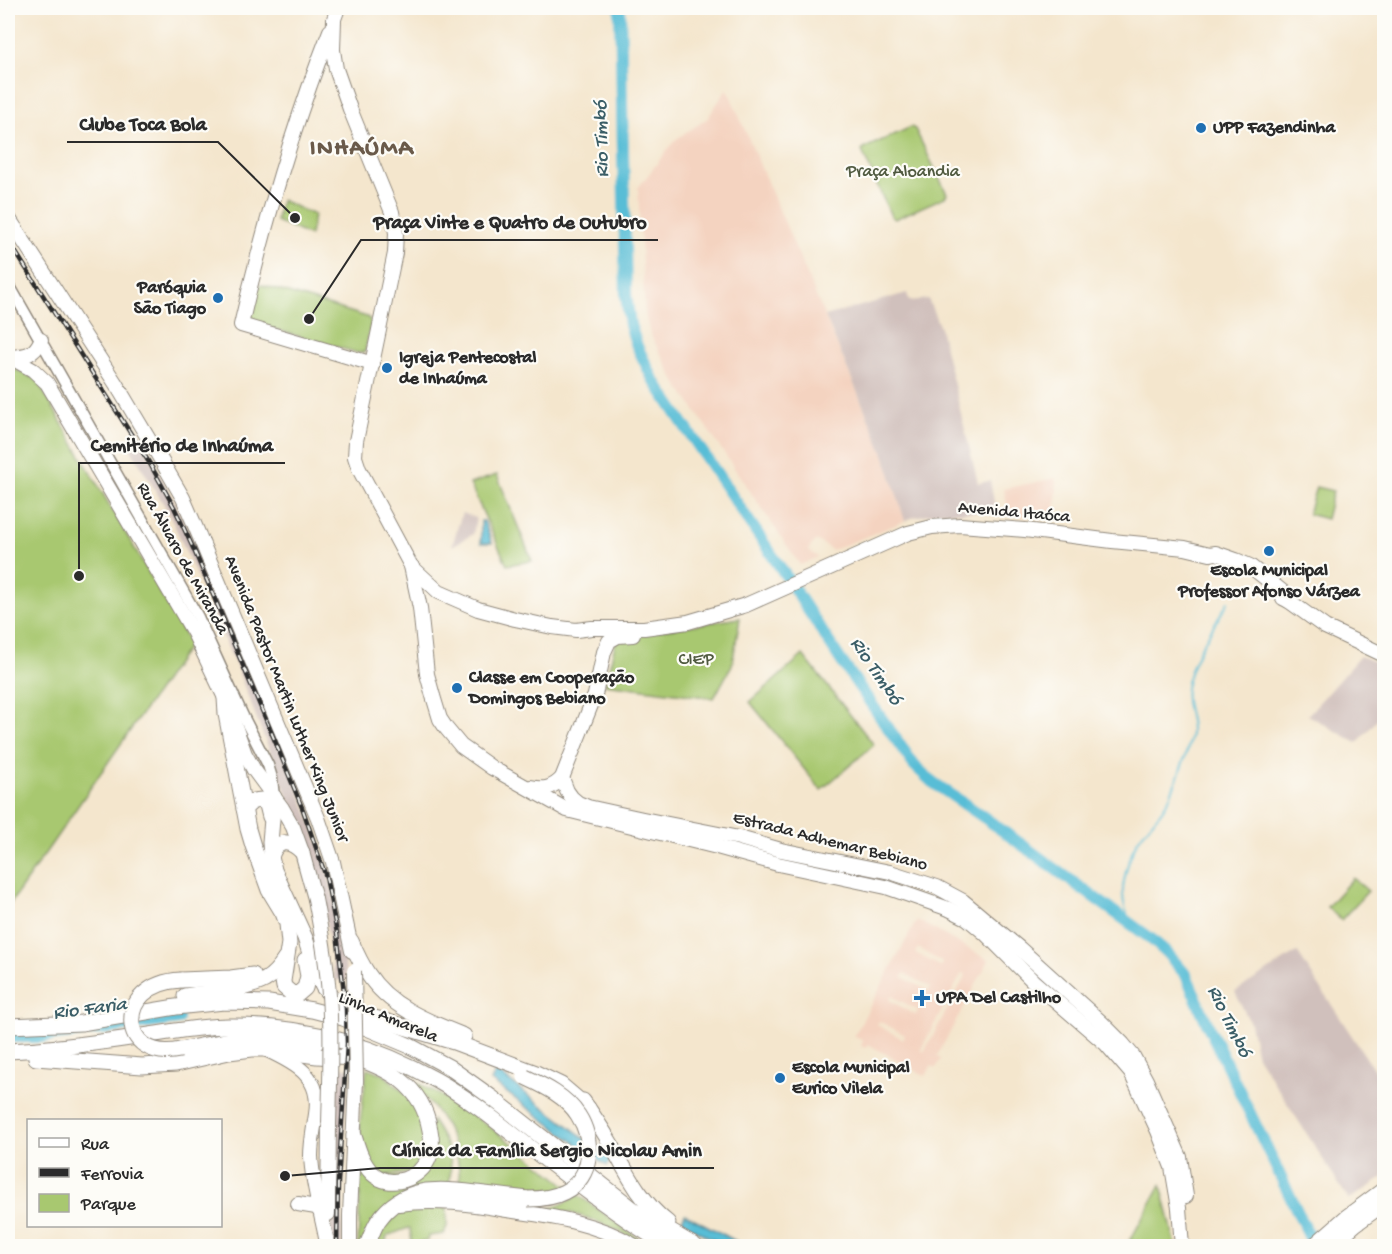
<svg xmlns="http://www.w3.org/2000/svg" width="1392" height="1254" font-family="'Gochi Hand',sans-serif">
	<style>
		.built { fill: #f4d3c0; fill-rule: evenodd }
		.industrial { fill: #d0c0bc }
		.green { fill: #a8c870; stroke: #6a7a4e; stroke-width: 1.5 }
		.water { fill: #58bdd6; stroke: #427480; stroke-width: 1.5 }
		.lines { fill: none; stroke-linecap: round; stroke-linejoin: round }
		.stream { stroke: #58bdd6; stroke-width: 2 }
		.river { stroke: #58bdd6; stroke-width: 12 }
		.minor-casing { stroke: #90887c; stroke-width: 13 }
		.major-casing { stroke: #90887c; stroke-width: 16 }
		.highway-casing { stroke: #90887c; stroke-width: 17 }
		.minor { stroke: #fff; stroke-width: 10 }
		.major { stroke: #fff; stroke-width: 14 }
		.highway { stroke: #fff; stroke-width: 15 }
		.rail-casing { stroke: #2b2b2b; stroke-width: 4.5 }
		.rail { stroke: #fdfcf7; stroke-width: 2; stroke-dasharray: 7; stroke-linecap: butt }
		.major-bridge-casing { stroke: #90887c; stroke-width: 16; stroke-linecap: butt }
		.highway-bridge-casing { stroke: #90887c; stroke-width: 17; stroke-linecap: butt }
		.major-bridge { stroke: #fff; stroke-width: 14 }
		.highway-bridge { stroke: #fff; stroke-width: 15 }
		.poi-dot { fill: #1f6fb2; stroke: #fdfcf7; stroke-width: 2 }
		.labels { text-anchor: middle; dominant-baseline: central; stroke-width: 4.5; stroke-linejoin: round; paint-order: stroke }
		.poi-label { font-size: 18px; font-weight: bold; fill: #2b2b2b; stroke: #fdfcf7; text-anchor: start }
		.park-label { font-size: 18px; fill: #505a40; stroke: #fdfcf7 }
		.street-label { font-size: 18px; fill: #2b2b2b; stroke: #fdfcf7 }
		.water-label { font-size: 20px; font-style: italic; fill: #3b5e67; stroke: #fdfcf7 }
		.district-label { font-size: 24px; font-weight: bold; letter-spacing: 1.5px; fill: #6a5a4a; stroke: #fdfcf7 }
		.leader { fill: none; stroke: #2b2b2b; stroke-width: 2 }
		.callout-dot { fill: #2b2b2b; stroke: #fdfcf7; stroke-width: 2 }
		.callout-label { font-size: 20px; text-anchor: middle; font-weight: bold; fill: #2b2b2b; stroke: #fdfcf7; stroke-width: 4.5; stroke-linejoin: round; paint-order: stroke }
	</style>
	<rect width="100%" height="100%" fill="#fdfcf7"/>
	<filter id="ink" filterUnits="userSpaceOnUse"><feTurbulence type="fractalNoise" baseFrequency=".0167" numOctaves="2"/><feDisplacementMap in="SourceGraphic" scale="12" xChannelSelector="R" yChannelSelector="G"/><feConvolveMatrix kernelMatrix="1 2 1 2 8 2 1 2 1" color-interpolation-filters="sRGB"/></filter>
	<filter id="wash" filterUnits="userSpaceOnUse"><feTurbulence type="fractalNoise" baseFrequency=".008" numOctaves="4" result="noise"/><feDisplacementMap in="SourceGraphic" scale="24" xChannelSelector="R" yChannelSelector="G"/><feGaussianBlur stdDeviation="1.35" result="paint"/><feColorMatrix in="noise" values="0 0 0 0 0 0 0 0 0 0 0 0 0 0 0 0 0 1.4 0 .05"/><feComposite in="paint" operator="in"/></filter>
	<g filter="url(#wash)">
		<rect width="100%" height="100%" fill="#f4e6cd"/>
		<!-- built -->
		<g class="built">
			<path d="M 727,88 L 885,457 L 905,521 L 832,550 L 816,540 L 808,550 L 818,557 L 800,565 L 675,381 L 650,334 L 645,314 L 638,188 L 675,140 L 708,118 Z"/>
			<path d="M 1055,478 L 1057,487 L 1056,500 L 1055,509 L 1051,518 L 1020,516 L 1012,514 L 1008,510 L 1004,489 Z"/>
			<path d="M 917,920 L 989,960 L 937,1056 L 941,1059 L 936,1068 L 931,1066 L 926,1076 L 868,1044 L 865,1048 L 861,1046 L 863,1041 L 854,1036 ZM 918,948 L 943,963 L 942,967 L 915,953 ZM 904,973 L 930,987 L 929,991 L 902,977 ZM 962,973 L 966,975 L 924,1052 L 921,1049 ZM 891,996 L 918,1010 L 916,1015 L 889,1000 ZM 879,1021 L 905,1035 L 903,1039 L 877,1025 Z"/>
		</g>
		<!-- industrial -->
		<g class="industrial">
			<path d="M 8,233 L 19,251 L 9,258 L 8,255 Z"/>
			<path d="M 907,293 L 909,301 L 928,299 L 940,328 L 978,483 L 990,481 L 996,512 L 939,512 L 914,517 L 905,521 L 885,457 L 825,316 Z"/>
			<path d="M 140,442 L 153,462 L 171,495 L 205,564 L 244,654 L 304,803 L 327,870 L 333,894 L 342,936 L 347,981 L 334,980 L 332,958 L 323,904 L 317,879 L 297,820 L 238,671 L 177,531 L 166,508 L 130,448 Z"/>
			<path d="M 462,513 L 476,518 L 473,534 L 452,546 Z"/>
			<path d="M 1360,656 L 1375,662 L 1384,669 L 1384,712 L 1357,743 L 1308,715 Z"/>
			<path d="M 1297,952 L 1384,1085 L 1384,1177 L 1349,1200 L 1257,1056 L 1250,1023 L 1235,992 Z"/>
			<path d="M 335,1067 L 348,1068 L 343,1150 L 342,1246 L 330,1246 L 331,1151 Z"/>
		</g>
		<!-- green -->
		<g class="green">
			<path d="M 911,127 L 915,129 L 947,194 L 945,197 L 895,219 L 891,216 L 862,151 L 865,148 Z"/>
			<path d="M 281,200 L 314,215 L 310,236 L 276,221 Z"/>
			<path d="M 262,285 L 367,317 L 370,320 L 371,323 L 365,352 L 358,353 L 249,322 L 248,318 L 256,289 L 258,286 Z"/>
			<path d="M 8,366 L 37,380 L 190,644 L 8,907 Z"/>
			<path d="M 497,475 L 532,561 L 507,565 L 470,484 Z"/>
			<path d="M 1316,487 L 1333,491 L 1326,519 L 1308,514 Z"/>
			<path d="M 740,618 L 732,665 L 714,698 L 605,684 L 617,637 Z"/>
			<path d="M 803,655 L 874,745 L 821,790 L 750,702 Z"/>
			<path d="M 1353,878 L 1368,891 L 1341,920 L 1327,907 Z"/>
			<path d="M 367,1068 L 382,1073 L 417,1104 L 427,1147 L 411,1173 L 379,1175 L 361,1143 L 360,1123 Z"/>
			<path d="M 404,1077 C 464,1103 516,1146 568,1187 L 555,1194 L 460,1187 C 460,1137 440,1110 404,1077 Z"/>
			<path d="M 432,1120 C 449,1147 454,1155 449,1187 L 408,1192 L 364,1246 L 358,1246 L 361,1166 L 366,1174 L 418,1179 Z"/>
			<path d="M 1161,1185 L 1176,1246 L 1127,1246 Z"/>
			<path d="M 578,1195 L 649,1246 L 643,1246 L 619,1231 L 591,1219 L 571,1213 L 544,1210 C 556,1207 567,1203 578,1195 Z"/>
			<path d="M 447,1207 L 447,1226 L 444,1234 L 428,1236 L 427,1241 L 412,1244 L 410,1228 L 408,1228 L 387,1236 L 385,1245 L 387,1245 L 387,1246 L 376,1246 C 390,1207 411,1209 447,1207 Z"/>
		</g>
		<!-- water -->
		<g class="water">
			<path d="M 481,521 L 484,521 L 492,543 L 481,543 Z"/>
			<path d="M 496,1071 L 612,1159 L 607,1166 L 491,1081 Z"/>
			<path d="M 685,1214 L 745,1246 L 725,1246 L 681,1222 Z"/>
		</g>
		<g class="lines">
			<!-- stream -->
			<path class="stream" d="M 1132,925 C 1125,912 1121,896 1124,881 C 1126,869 1131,853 1137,842 C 1147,825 1164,813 1171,794 C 1177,779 1190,748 1191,733 C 1192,718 1183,703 1186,688 C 1190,661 1214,626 1228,602"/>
			<!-- river -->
			<g class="river">
				<path d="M 620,8 L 626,295 L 630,325 L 637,346 L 653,379 L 780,567 L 840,659 L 914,765 L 931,781 L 985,818 L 1150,938 L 1167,953 L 1186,975 L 1210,1030 L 1314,1246"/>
				<path d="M 8,1037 L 40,1037 L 178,1019"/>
			</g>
		</g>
	</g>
	<g filter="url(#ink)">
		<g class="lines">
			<!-- minor casing -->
			<g class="minor-casing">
				<path id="minor" d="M 8,283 L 198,617 L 243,716 L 268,765 L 272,778 L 274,797"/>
			</g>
			<!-- major casing -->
			<g class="major-casing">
				<g id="major">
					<path d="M 338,8 L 334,19 L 333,50 L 336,69 L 350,109 L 392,212 L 396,233 L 395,253 L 356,441 L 355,457 L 359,469 L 411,566 L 420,608 L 427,674 L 433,696 L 440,719 L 446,728 L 461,746 L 492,768 L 567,810 L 717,847 L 778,864 L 886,887 L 949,909 L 967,918 L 985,933 L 1033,981 L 1106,1044 L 1131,1073 L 1158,1131 L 1172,1167 L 1179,1208 L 1182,1246"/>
					<path d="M 330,31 C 293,126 264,225 241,325 L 373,364"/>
					<path d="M 8,217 L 116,384 L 164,465 L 183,498 L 193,521 L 318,818 L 333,862 L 352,951"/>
					<path d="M 8,356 L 33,370 L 47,383 L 194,633 L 225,698 L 245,754 L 254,770 L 282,808 L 293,827 L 302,852 L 315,899"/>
					<path d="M 9,357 C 25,356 34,356 41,340"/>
					<path d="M 411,566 L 439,592 L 478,609 L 515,619 L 552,627 L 576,630 L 592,628 L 644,628 L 688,622 L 746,605 L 908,533 L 932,527 L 960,525 L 1025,530 L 1112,541 L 1185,548 L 1210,554 L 1216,553 L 1236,560 L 1250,566 L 1283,592 L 1289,601"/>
					<path d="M 1283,598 L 1289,601 L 1325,627 L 1384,655"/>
					<path d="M 562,778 L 567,791 L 572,798 L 578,803 L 588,807 L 643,819 L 739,838 L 781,850 L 890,872 L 937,887 L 963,901 L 1019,948 L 1102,1023 L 1123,1044 L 1133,1056 L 1146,1080 L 1180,1157 L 1186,1196"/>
					<path d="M 531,787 C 544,790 553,788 562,778 L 595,695 L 604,652 L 609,641 L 618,636 L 633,635"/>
					<path d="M 267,1050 C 297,1064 322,1077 316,1114 C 314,1128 311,1142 311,1156 C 312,1184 322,1215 327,1243"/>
					<path d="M 298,1204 L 316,1207 L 321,1212"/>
					<path d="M 398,1204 C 435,1199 471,1204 507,1210 C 551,1216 597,1223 635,1246"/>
					<path d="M 328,1214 L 329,1124"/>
					<path d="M 350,1246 L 350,1215 L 356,1080"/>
					<path d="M 1313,1246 L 1346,1217 L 1384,1189"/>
					<path d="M 1331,1246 L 1356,1224 L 1384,1204"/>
				</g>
			</g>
			<!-- highway casing -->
			<g class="highway-casing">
				<g id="highway">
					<path d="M 225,698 L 226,714 L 248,829 L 253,846 L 269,890 L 283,913 L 287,924 L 289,943 L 283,981 L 284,987 L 291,993 L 298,994 L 305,988 L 308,976 L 305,960"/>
					<path d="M 274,797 L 270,842 L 271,857 L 274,870 L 305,938 L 317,975 L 323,987 L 331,996 L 338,1003 L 358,1013 L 454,1042 L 536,1073 L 561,1085 L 588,1108"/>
					<path d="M 244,809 L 253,801 L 262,800 L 267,805 L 270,817"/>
					<path d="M 271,857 C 277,838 290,840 302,852"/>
					<path d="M 351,941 C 356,953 361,964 368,974 C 389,1007 429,1022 464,1036"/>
					<path d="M 181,980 L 231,978 L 253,975"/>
					<path d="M 185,996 C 209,992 244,991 265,980 C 274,975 280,967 285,959"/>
					<path d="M 8,1026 L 81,1023 L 176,1007 L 224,1002 L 269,1003 L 312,1010 L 343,1018 L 410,1046 L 449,1067 L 491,1097 L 634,1210 L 695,1246"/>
					<path d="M 180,1050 L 230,1040 L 244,1039 L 316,1043"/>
					<path d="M 8,1051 C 53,1049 97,1043 143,1036 C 171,1032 200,1026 228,1026 C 302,1025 372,1044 436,1080 C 470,1099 501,1125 532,1149 C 576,1183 620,1217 668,1246"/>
					<path d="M 346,1055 C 387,1067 422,1084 430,1130 C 432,1139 432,1149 429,1157 C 421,1179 390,1190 372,1173 C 362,1163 358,1149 354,1136"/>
					<path d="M 36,1058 L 142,1066 L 176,1064 L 229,1052 L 252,1049 L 265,1049 L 317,1056 L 354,1058"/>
					<path d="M 583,1101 C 593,1115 602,1129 611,1144 C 627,1173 641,1202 668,1223"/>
					<path d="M 367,1246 C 370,1238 373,1229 378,1221 C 403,1185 439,1188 476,1193 C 493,1195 511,1197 528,1199"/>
				</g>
			</g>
			<!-- minor -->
			<use href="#minor" class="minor"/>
			<!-- major -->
			<use href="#major" class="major"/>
			<!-- highway -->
			<use href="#highway" class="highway"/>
			<!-- rail casing -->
			<g class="rail-casing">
				<path id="rail" d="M 8,240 L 150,464 L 174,507 L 194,550 L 275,741 L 303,810 L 326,877 L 337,933 L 346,1009 L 347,1044 L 338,1182 L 337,1246"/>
			</g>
			<!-- rail -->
			<use href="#rail" class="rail"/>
			<!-- major-bridge casing -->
			<g class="major-bridge-casing">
				<g id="major-bridge">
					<path d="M 315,899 C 321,930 327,963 329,995 C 332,1038 330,1081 329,1124"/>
					<path d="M 354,971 L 356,1080"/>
				</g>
			</g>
			<!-- highway-bridge casing -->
			<g class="highway-bridge-casing">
				<g id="highway-bridge">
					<path d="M 180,1050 C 119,1063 112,984 181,980"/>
					<path d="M 525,1077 C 544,1086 566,1096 578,1115 C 594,1139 594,1178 564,1192 C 553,1198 540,1199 528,1199"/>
				</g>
			</g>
			<!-- major-bridge -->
			<use href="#major-bridge" class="major-bridge"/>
			<!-- highway-bridge -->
			<use href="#highway-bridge" class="highway-bridge"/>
		</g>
	</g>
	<!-- markers -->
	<g class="poi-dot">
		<circle cx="1201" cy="128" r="6"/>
		<circle cx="218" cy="298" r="6"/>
		<circle cx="387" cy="368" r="6"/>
		<circle cx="1269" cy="551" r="6"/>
		<circle cx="457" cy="688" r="6"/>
		<path d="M919 989h6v6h6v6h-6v6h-6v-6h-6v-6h6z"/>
		<circle cx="780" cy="1078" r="6"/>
	</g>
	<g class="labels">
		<!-- poi labels -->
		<g class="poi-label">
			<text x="1213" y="128">UPP Fazendinha</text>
			<text x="206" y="288" text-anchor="end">Paróquia<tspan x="206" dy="21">São Tiago</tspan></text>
			<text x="399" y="358">Igreja Pentecostal<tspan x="399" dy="21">de Inhaúma</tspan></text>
			<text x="1269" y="571" text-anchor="middle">Escola Municipal<tspan x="1269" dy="21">Professor Afonso Várzea</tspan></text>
			<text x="469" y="678">Classe em Cooperação<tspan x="469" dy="21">Domingos Bebiano</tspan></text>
			<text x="936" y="998">UPA Del Castilho</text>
			<text x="792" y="1068">Escola Municipal<tspan x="792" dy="21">Eurico Vilela</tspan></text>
		</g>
		<!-- park labels -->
		<g class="park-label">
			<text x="903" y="172">Praça Aloandia</text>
			<text x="696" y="660">CIEP</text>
		</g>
		<!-- street labels -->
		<g class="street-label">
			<text transform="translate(1014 513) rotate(5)">Avenida Itaóca</text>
			<text transform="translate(182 559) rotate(61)">Rua Álvaro de Miranda</text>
			<text transform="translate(286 699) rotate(68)">Avenida Pastor Martin Luther King Junior</text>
			<text transform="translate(830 842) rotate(14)">Estrada Adhemar Bebiano</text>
			<text transform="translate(388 1018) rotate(23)">Linha Amarela</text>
		</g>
		<!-- water labels -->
		<g class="water-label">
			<text transform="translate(603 139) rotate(-91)">Rio Timbó</text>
			<text transform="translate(875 672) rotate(56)">Rio Timbó</text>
			<text transform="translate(90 1010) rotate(-7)">Rio Faria</text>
			<text transform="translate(1228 1022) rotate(64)">Rio Timbó</text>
		</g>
		<!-- district labels -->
		<g class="district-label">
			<text x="362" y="149">INHAÚMA</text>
		</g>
	</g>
	<!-- callouts -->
	<path class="leader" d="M295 218L218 142H67M309 319L361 240H658M79 576L79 463H285M285 1176L380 1168H714"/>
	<g class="callout-dot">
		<circle cx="295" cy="218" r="6"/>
		<circle cx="309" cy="319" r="6"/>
		<circle cx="79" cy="576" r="6"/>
		<circle cx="285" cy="1176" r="6"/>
	</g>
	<g class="callout-label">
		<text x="143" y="130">Clube Toca Bola</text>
		<text x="510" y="228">Praça Vinte e Quatro de Outubro</text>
		<text x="182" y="451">Cemitério de Inhaúma</text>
		<text x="547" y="1156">Clínica da Família Sergio Nicolau Amin</text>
	</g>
	<!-- margin -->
	<rect width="1392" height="1254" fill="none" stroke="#fdfcf7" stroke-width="30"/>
	<!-- legend -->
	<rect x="27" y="1119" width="195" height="108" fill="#fdfcf7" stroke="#a9a8a5" stroke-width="1.5"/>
	<rect x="39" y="1138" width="30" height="9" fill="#ffffff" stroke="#a9a8a5" stroke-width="1.5"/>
	<text x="81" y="1149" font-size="18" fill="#2b2b2b">Rua</text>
	<rect x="39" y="1168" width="30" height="9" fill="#2b2b2b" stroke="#a9a8a5" stroke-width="1.5"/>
	<text x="81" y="1179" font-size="18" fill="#2b2b2b">Ferrovia</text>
	<rect x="39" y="1194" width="30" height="18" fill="#a8c870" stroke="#a9a8a5" stroke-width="1.5"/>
	<text x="81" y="1209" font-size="18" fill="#2b2b2b">Parque</text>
</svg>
